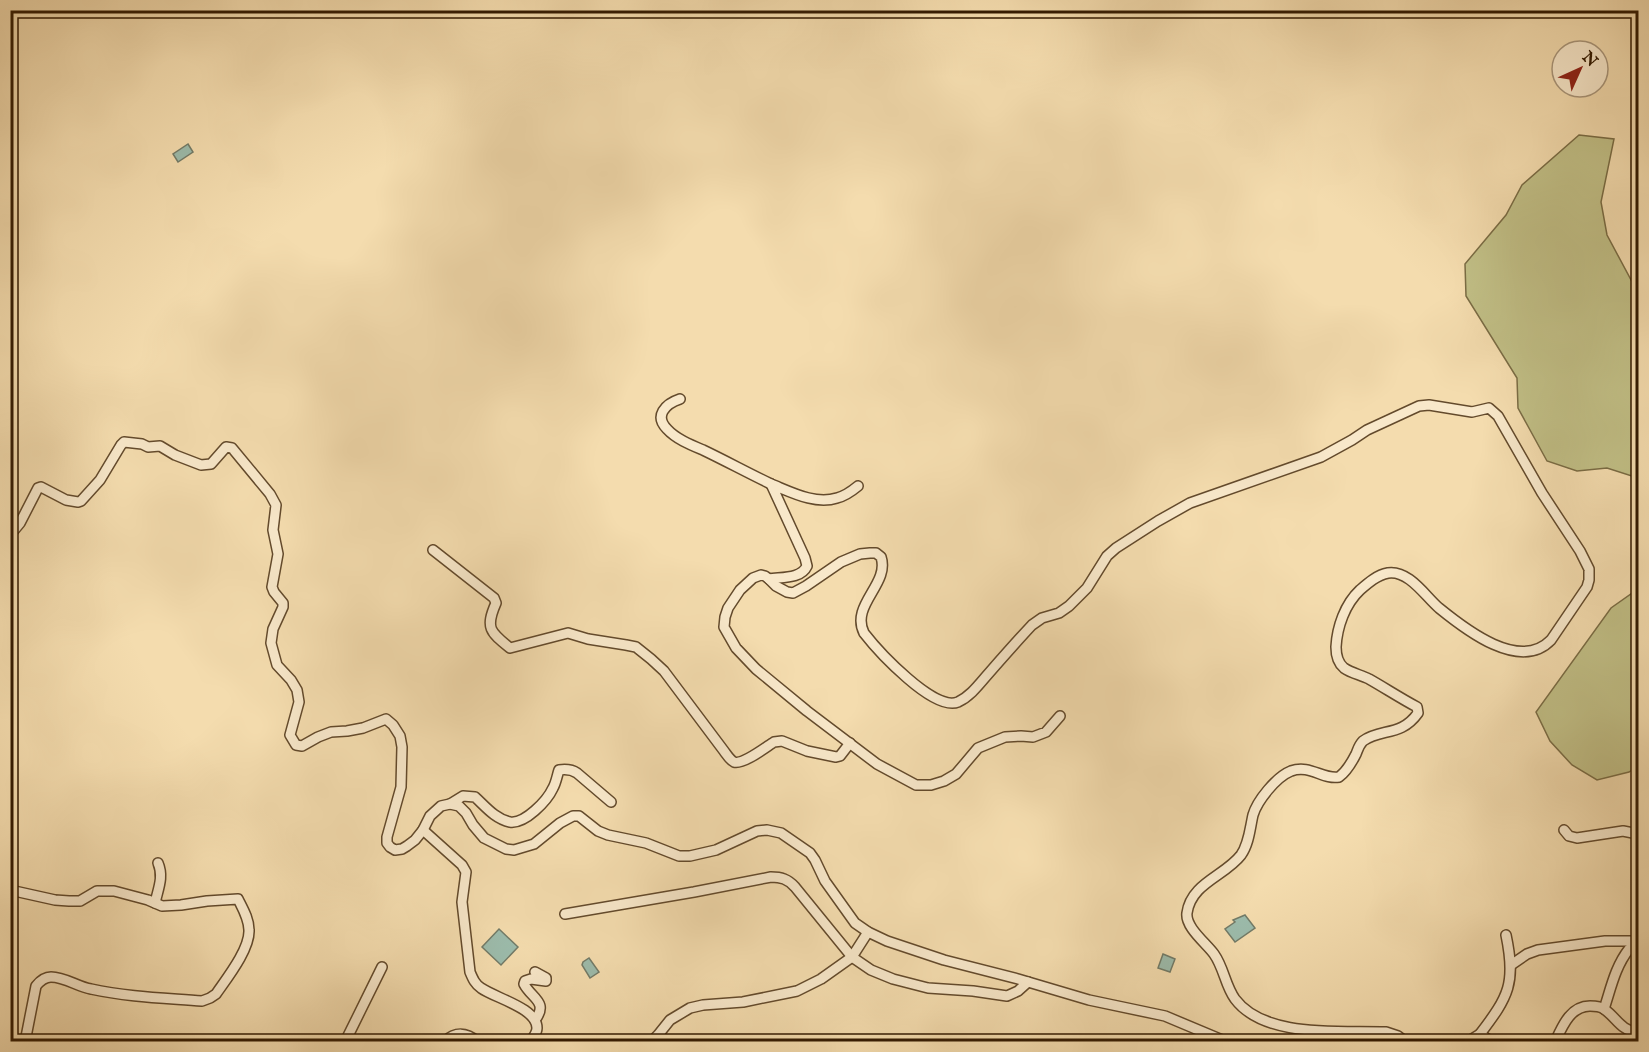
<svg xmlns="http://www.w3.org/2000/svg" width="1649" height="1052" font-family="'IM FELL English',serif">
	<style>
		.green { fill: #c1bf86; stroke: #7a6c44; stroke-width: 1.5 }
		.water { fill: #9cbcac; stroke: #727b68; stroke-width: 1.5 }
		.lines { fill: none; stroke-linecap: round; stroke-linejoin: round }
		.minor-casing { stroke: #634a2c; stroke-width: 12 }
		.minor { stroke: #f8e8ca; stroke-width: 9 }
	</style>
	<rect width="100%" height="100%" fill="#f4dcae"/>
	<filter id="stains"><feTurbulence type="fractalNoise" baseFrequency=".00333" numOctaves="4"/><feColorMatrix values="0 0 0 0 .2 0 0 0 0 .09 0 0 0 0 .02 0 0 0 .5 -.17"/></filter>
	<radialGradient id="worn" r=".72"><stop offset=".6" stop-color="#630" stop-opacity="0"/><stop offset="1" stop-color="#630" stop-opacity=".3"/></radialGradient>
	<!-- green -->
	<g class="green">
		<path d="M 1579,135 L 1614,139 L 1601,202 L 1607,235 L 1638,293 L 1638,478 L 1607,468 L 1577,471 L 1547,461 L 1518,408 L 1517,378 L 1466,296 L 1465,264 L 1506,215 L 1522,185 Z"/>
		<path d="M 1638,589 L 1638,766 L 1629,772 L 1597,780 L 1572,765 L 1550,741 L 1536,712 L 1611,608 Z"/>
	</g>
	<!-- water -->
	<g class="water">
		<path d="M 188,144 L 193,152 L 178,162 L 173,154 Z"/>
		<path d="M 1245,915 L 1255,928 L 1235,942 L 1225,929 L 1235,922 L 1233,920 Z"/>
		<path d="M 499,929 L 518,947 L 501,965 L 482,947 Z"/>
		<path d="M 1163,954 L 1175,959 L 1170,972 L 1158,968 Z"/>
		<path d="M 589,958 L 599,972 L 590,978 L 582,965 L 583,962 Z"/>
	</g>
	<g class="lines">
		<!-- minor casing -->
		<g class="minor-casing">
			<g id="minor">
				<path d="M 680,399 C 665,404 654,416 667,429 C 676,439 691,445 703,450 C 726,461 748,473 771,484"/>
				<path d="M 10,535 L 20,523 L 38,488 L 41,487 L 66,500 L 78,502 L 81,501 L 100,480 L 121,445 L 124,442 L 142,444 L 148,447 L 160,446 L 175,455 L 201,465 L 211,464 L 226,447 L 232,448 L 270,494 L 276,505 L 273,530 L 278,554 L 272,587 L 274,592 L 283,603 L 283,607 L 273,629 L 271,643 L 277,665 L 291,680 L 297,690 L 299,702 L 290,735 L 296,745 L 302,746 L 318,737 L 331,732 L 347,731 L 363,728 L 386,719 L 393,725 L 400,736 L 402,747 L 401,787 L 387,837 L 387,843 L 390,847 L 395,850 L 402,849 L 407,846 L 415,840 L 423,830 L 430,816 L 441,806 L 450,804 L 459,806 L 466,813 L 473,825 L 484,838 L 506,849 L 514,850 L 534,844 L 560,823 L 573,816 L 579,816 L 598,831 L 608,835 L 646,843 L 679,856 L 690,856 L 716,850 L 757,831 L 767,830 L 781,833 L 810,853 L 815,860 L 825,881 L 855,923 L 868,932 L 887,941 L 944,960 L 1018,979 L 1089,1000 L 1165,1016 L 1227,1042"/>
				<path d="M 433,550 L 494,598 L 496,603 C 485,628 490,632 510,648 L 568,633 L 588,639 L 626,645 L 636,647 L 651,659 L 664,671 L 724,751 C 727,755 730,760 734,762 C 743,765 766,747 774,742 L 782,741 L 807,751 L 836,757 L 840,756 L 850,743"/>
				<path d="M 769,579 C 782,577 801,579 807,566 L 805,558 L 771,484 C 791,492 815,505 837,498 C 845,496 852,491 858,486"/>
				<path d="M 1060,716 L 1046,732 L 1033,737 L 1021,736 L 1005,737 L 978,748 L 956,774 L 944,781 L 931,785 L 916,785 L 877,764 L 807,711 L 756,669 L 736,648 L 724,627 L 725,617 L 728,608 L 740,590 L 753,578 L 761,575 L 765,576 L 769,579 L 776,586 L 787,592 L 793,593 L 806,586 L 841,562 L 860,554 L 870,553 L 876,553 L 881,557 C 890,584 850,605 864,633 C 878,651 934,712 958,702 C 971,696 980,683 989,673 C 1003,657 1018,640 1032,625 L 1042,618 L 1059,613 L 1069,606 L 1087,588 L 1107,556 L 1116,548 L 1158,521 L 1190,503 L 1321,457 L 1352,440 L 1367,430 L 1419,406 L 1429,405 L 1472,412 L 1489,408 L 1498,416 L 1542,493 L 1580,551 L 1589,569 L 1589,580 L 1587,587 L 1551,640 C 1520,672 1466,630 1439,608 C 1425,596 1409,570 1388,573 C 1377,575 1368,583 1360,590 C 1345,604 1337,627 1336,647 C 1336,655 1338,663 1344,668 C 1351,673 1361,675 1369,679 C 1385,688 1400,698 1417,707 L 1418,713 C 1401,737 1381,728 1363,741 C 1359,745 1358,749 1356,754 C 1352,762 1347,771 1339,777 C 1323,780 1310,764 1291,771 C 1276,777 1257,801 1253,815 C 1250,828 1249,844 1241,855 C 1225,876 1191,883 1187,913 C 1185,927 1206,943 1214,954 C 1224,968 1225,985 1235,999 C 1265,1039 1342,1030 1386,1032 L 1398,1036 L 1406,1042"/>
				<path d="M 450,804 L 463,796 L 475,797 C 485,806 495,819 510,822 C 525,824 547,801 553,788 C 556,783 557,776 559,770 C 566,769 571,769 577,773 L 611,802"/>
				<path d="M 423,830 L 462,865 L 466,872 L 462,902 L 470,972 C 473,979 475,984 481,988 C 495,998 537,1008 537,1028 C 537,1033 533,1037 531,1042"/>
				<path d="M 1564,830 L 1569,836 L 1577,838 L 1623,831 L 1638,834"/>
				<path d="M 10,890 L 55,900 L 69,901 L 80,901 L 97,891 L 114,891 L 148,900 L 162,906 L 181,905 L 207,901 L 238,899 C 243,909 249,919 249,930 C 250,949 227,978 216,994 L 210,998 L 202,1001 C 165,998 128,997 91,989 C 78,987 65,977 51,977 C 44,977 40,981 36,986 L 25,1042"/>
				<path d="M 155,903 C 158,889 164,877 158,863"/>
				<path d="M 565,914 L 694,892 L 771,877 C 781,877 788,879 795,887 L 852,957 L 871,970 L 893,979 L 928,988 L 973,991 L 1007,996 L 1018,991 L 1028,982"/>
				<path d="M 1511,965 L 1527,954 L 1538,950 L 1605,941 L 1638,941"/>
				<path d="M 1604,1009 C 1611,988 1615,967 1629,949 L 1635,949"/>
				<path d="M 535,1020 C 549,1002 531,998 524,984 L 525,981 L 531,979 L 546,981 L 546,978 L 535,972"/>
				<path d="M 1480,1034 C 1509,996 1516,983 1506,935"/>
				<path d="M 345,1042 L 382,967"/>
				<path d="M 444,1042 C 456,1031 466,1032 478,1042"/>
				<path d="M 651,1042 L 658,1035 L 670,1020 L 690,1008 L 703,1005 L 743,1002 L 797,991 L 821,979 L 852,957 L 868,932"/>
				<path d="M 1467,1042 L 1480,1034 L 1492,1042"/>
				<path d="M 1555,1042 C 1562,1027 1570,1006 1590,1006 C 1595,1006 1600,1006 1604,1009 C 1617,1018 1620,1030 1638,1033"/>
			</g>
		</g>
		<!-- minor -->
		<use href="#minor" class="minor"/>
	</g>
	<!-- margin -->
	<rect width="1649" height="1052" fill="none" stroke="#f4dcae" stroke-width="36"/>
	<rect x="12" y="12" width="1625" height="1028" fill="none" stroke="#331a01" stroke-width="3"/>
	<rect x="18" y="18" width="1613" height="1016" fill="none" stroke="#331a01" stroke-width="1.5"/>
	<!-- north arrow -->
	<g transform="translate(1580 69) rotate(45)"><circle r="28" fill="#f8e8ca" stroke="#a9967a" stroke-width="1.5"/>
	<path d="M0-4.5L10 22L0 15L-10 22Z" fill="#8f2418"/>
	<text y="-9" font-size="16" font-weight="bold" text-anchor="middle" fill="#331a01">N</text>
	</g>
	<rect width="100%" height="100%" filter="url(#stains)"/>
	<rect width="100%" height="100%" fill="url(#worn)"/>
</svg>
